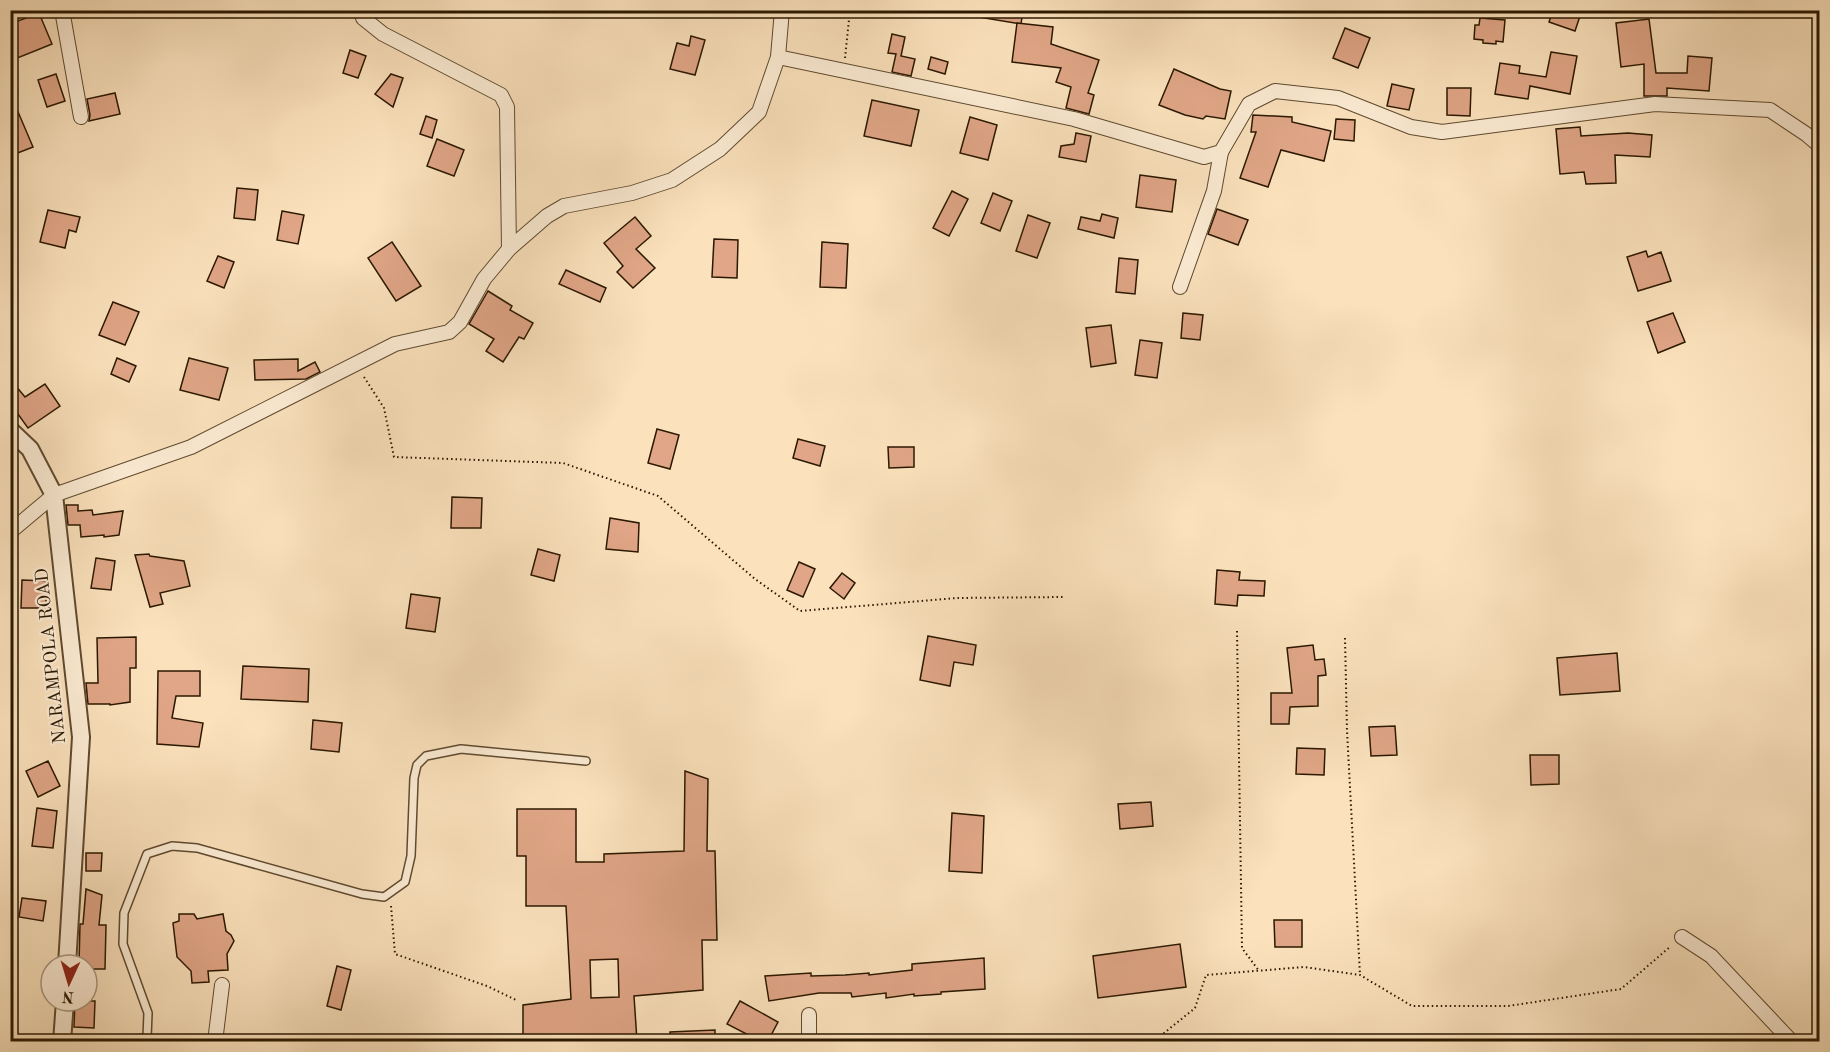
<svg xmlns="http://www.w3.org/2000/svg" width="1830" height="1052" font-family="'Old Standard TT',serif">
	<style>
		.building { fill: #e0a687; stroke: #2b1800; stroke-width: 1.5; fill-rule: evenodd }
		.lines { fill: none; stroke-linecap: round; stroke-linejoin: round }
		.service-casing { stroke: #5f4a2f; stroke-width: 10 }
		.minor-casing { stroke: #5f4a2f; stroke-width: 16 }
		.tertiary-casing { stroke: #5f4a2f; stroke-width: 20 }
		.path { stroke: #2b1800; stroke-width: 2; stroke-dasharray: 1.5 3; stroke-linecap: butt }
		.service { stroke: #fcecd4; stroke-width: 7 }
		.minor { stroke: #fcecd4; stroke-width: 14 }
		.tertiary { stroke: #fcecd4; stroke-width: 16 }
		.labels { text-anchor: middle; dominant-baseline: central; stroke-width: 4.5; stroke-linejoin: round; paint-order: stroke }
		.street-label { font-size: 18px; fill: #2b1800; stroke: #fcecd4 }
	</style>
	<rect width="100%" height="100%" fill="#fbe2bd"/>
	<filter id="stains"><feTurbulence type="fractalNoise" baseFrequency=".00333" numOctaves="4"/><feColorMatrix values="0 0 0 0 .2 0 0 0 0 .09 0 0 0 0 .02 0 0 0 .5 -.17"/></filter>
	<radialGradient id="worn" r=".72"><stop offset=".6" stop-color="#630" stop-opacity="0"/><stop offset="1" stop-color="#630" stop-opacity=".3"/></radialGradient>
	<!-- building -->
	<g class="building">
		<path d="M 979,10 L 1023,10 L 1021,24 L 978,17 Z"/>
		<path d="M 1553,10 L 1582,10 L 1575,31 L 1549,22 Z"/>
		<path d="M 39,13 L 52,44 L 10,61 L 10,24 Z"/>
		<path d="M 1480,18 L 1505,20 L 1503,42 L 1496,41 L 1496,44 L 1483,43 L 1483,40 L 1474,39 L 1475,25 L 1479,25 Z"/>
		<path d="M 1649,19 L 1656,73 L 1687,73 L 1688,56 L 1712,58 L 1709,91 L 1667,88 L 1667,96 L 1644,96 L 1644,64 L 1621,67 L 1616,23 Z"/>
		<path d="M 1017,23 L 1053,27 L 1051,44 L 1099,60 L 1088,93 L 1094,95 L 1089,114 L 1066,108 L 1071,87 L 1056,82 L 1061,68 L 1012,62 Z"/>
		<path d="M 1345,28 L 1370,38 L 1358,68 L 1333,58 Z"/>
		<path d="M 892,34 L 905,37 L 901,56 L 915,59 L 911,76 L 892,72 L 896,54 L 888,53 Z"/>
		<path d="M 691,36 L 705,40 L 695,75 L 670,69 L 677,43 L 689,46 Z"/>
		<path d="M 350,50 L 366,56 L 358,78 L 343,73 Z"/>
		<path d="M 1551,52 L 1577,56 L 1570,94 L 1530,86 L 1528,99 L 1495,94 L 1500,63 L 1520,66 L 1519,73 L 1546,77 Z"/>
		<path d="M 931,57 L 948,62 L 945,74 L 928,69 Z"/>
		<path d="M 1174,69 L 1220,89 L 1231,91 L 1225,119 L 1206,116 L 1203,119 L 1185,115 L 1159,105 Z"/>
		<path d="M 56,74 L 65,101 L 47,107 L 38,80 Z"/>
		<path d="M 391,74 L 403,78 L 393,107 L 375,94 Z"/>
		<path d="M 1392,84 L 1414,89 L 1409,110 L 1387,106 Z"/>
		<path d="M 1447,88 L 1471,88 L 1470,116 L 1447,115 Z"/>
		<path d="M 10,93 L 33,147 L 10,156 Z"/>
		<path d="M 115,93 L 120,114 L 89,121 L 90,115 L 87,99 Z"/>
		<path d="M 872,100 L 919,110 L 911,146 L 864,136 Z"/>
		<path d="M 1253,115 L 1292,117 L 1292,122 L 1331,131 L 1324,161 L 1281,150 L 1268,187 L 1240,178 L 1256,132 L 1251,132 Z"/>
		<path d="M 426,116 L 437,120 L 432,138 L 420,134 Z"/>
		<path d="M 970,117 L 997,125 L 988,160 L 960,153 Z"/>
		<path d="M 1336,119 L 1355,120 L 1354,141 L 1334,139 Z"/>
		<path d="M 1580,127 L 1581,136 L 1628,133 L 1652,135 L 1650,157 L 1615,155 L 1616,183 L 1586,184 L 1584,172 L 1560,174 L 1556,129 Z"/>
		<path d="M 1076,133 L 1091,136 L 1086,162 L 1059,157 L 1061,146 L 1074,144 Z"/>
		<path d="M 437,139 L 464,150 L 454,176 L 427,166 Z"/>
		<path d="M 1140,175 L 1176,180 L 1172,212 L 1136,207 Z"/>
		<path d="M 237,188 L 258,190 L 255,220 L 234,218 Z"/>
		<path d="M 952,191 L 968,199 L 949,236 L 933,228 Z"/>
		<path d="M 993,193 L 1012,201 L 1000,231 L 981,223 Z"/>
		<path d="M 1217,209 L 1248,220 L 1238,245 L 1208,234 Z"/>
		<path d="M 48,210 L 80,217 L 76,232 L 69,230 L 65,248 L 40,242 Z"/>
		<path d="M 282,211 L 304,215 L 298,244 L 277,240 Z"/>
		<path d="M 1102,214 L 1118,218 L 1114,238 L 1078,229 L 1081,217 L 1100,221 Z"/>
		<path d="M 1028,215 L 1050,223 L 1037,258 L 1016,251 Z"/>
		<path d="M 635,217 L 651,236 L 636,249 L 655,268 L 633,288 L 617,272 L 623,266 L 604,243 Z"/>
		<path d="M 714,239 L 738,240 L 737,278 L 712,277 Z"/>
		<path d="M 392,242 L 421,286 L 396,301 L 368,258 Z"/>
		<path d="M 822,242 L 848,244 L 846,288 L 820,287 Z"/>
		<path d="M 1646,251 L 1648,257 L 1661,252 L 1671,281 L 1638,291 L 1627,257 Z"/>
		<path d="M 218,256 L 234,262 L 224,288 L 207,281 Z"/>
		<path d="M 1119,258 L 1138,260 L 1135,294 L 1116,292 Z"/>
		<path d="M 566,270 L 606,288 L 600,302 L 559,284 Z"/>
		<path d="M 488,291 L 512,306 L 510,310 L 533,323 L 524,339 L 519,337 L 503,362 L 486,351 L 494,339 L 469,324 Z"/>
		<path d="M 113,302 L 139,312 L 125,345 L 99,335 Z"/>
		<path d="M 1183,313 L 1203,315 L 1200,340 L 1181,338 Z"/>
		<path d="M 1673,313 L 1685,342 L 1658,353 L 1647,322 Z"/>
		<path d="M 1111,325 L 1116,363 L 1091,367 L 1086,328 Z"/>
		<path d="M 1140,340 L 1162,343 L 1157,378 L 1135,375 Z"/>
		<path d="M 117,358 L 136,366 L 129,382 L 111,374 Z"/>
		<path d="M 189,358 L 228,368 L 219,400 L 180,390 Z"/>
		<path d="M 298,359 L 298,371 L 315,362 L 320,372 L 306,379 L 255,380 L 254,360 Z"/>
		<path d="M 10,379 L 25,397 L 45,384 L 60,406 L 28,428 L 10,403 Z"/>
		<path d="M 657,429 L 679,435 L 670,469 L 648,463 Z"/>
		<path d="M 798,439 L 825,446 L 820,466 L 793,458 Z"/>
		<path d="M 888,447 L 914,447 L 914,467 L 889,468 Z"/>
		<path d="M 452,497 L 482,498 L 481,528 L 451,528 Z"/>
		<path d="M 66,505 L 78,505 L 78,511 L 92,510 L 93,515 L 123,511 L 119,535 L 104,537 L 104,535 L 81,537 L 80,525 L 68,525 Z"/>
		<path d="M 610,518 L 639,523 L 638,552 L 606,549 Z"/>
		<path d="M 538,549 L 560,555 L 554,581 L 531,575 Z"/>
		<path d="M 149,554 L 150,556 L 184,561 L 190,586 L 160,593 L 163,604 L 150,607 L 135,555 Z"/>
		<path d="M 96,558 L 115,561 L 111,590 L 91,588 Z"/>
		<path d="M 799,562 L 815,569 L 803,597 L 787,590 Z"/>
		<path d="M 1217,570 L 1240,572 L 1239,580 L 1265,581 L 1264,596 L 1238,595 L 1237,606 L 1215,604 Z"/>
		<path d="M 842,573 L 855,583 L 844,599 L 830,588 Z"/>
		<path d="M 22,580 L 46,581 L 46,608 L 21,608 Z"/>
		<path d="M 411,594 L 440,598 L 435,632 L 406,628 Z"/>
		<path d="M 928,636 L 976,645 L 973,665 L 954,662 L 950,686 L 920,680 Z"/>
		<path d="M 136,637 L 136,668 L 130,668 L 130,702 L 110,705 L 110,704 L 88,704 L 86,683 L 98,683 L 97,638 Z"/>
		<path d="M 1313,645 L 1315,660 L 1324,659 L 1326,675 L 1318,676 L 1318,706 L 1290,707 L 1289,724 L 1271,724 L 1271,693 L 1292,693 L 1287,648 Z"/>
		<path d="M 1617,653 L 1620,691 L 1560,695 L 1557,658 Z"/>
		<path d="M 243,666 L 309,669 L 308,702 L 241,699 Z"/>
		<path d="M 158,671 L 200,671 L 200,696 L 176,696 L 172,718 L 203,723 L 199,747 L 157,744 Z"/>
		<path d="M 313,720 L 342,723 L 339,752 L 311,749 Z"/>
		<path d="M 1395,726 L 1397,755 L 1371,756 L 1369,727 Z"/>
		<path d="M 1297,748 L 1325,749 L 1324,775 L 1296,774 Z"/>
		<path d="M 1530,755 L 1559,755 L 1559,784 L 1531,785 Z"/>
		<path d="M 48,761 L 60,786 L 38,797 L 26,771 Z"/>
		<path d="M 685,771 L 708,779 L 707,851 L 715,851 L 717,940 L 702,940 L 703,990 L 634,996 L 637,1041 L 523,1041 L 523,1005 L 571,999 L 566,906 L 526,906 L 526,856 L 517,856 L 517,809 L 576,809 L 576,862 L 604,862 L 604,854 L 684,851 ZM 618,959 L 619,997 L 591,998 L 590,960 Z"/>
		<path d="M 1151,802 L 1153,826 L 1120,829 L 1118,804 Z"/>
		<path d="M 37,808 L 57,811 L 53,848 L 32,846 Z"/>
		<path d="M 952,813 L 984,816 L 982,873 L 949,871 Z"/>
		<path d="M 86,853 L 102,853 L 101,871 L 86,871 Z"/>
		<path d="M 86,889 L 102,895 L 99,925 L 106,925 L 105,969 L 87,969 L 87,965 L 79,965 L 80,924 L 83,924 Z"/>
		<path d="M 22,898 L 46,901 L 43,921 L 19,917 Z"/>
		<path d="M 179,914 L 194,914 L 197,919 L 223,914 L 226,931 L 231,935 L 234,941 L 227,954 L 228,970 L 208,971 L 209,982 L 192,983 L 191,971 L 177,957 L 173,923 L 179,921 Z"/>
		<path d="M 1274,920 L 1302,920 L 1302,947 L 1275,947 Z"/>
		<path d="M 1180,944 L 1186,987 L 1098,998 L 1093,956 Z"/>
		<path d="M 984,958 L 985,989 L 941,992 L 941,994 L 914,996 L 914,994 L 886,998 L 886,993 L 852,997 L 851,993 L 819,993 L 769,1001 L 765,976 L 811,973 L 811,976 L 845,975 L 869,973 L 869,975 L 912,970 L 912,964 Z"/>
		<path d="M 337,966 L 351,970 L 341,1010 L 327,1006 Z"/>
		<path d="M 75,1001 L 95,1001 L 94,1028 L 74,1027 Z"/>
		<path d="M 740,1001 L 778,1022 L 768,1041 L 760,1041 L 727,1024 Z"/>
		<path d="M 715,1030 L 715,1041 L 670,1041 L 670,1032 Z"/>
	</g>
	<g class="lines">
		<!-- service casing -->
		<g class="service-casing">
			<g id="service">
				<path d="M 147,1038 L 148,1013 L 123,944 L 124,913 L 147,854 L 172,846 L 197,848 L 362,894 L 384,897 L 405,882 L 411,856 L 414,778 L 417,765 L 426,756 L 461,749 L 586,761"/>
				<path d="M 107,1042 L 147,1038 L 160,1042"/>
			</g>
		</g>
		<!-- minor casing -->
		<g class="minor-casing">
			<g id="minor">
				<path d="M 62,10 L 81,117"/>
				<path d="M 362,10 L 363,18 L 383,34 L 501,95 L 507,107 L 509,249"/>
				<path d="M 10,14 L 19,10"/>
				<path d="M 778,57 L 1074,119 L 1204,157 L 1221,152 L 1249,104 L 1275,91 L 1338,98 L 1411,127 L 1442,132 L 1655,104 L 1770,110 L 1806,134 L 1820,146"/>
				<path d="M 1180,287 L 1214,191 L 1221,152"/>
				<path d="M 10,532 L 54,495 L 191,447 L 395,344 L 449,332 L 460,322 L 484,279 L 509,249 L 547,216 L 564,206 L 632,193 L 672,180 L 720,149 L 759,112 L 778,57 L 782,10"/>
				<path d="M 1682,937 L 1711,956 L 1792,1042"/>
				<path d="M 809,1015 L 809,1042"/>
				<path d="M 215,1042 L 222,985"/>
			</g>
		</g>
		<!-- tertiary casing -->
		<g class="tertiary-casing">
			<g id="tertiary">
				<path d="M 10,430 L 30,449 L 54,495 L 81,737 L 67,965"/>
				<path d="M 62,1042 L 65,1001"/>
			</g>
		</g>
		<!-- path -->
		<g class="path">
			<path d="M 845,58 L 850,10"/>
			<path d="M 364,377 L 384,408 L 394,457 L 563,463 L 658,496 L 755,579 L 800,611 L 957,598 L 1063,597"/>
			<path d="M 1237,631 L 1242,948 L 1259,971"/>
			<path d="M 1345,638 L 1347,731 L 1360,975"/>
			<path d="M 391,906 L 395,954 L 487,986 L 516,1000"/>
			<path d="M 1153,1042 L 1195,1008 L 1206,975 L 1304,967 L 1360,975 L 1412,1006 L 1508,1006 L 1621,989 L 1671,946"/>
		</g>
		<!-- service -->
		<use href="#service" class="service"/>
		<!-- minor -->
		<use href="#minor" class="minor"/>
		<!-- tertiary -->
		<use href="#tertiary" class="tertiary"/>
	</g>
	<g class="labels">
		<!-- street labels -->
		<g class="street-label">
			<text transform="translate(51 656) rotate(-96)">NARAMPOLA ROAD</text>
		</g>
	</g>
	<!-- margin -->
	<rect width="1830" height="1052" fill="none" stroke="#fbe2bd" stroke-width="36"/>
	<rect x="12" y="12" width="1806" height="1028" fill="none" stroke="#2b1800" stroke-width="3"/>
	<rect x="18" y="18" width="1794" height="1016" fill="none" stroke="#2b1800" stroke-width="1.5"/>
	<!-- north arrow -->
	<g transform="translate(69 983) rotate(184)"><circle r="28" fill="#fcecd4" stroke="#a8977f" stroke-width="1.5"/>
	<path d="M0-4.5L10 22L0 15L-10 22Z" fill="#8f2418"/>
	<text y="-9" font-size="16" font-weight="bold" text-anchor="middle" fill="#2b1800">N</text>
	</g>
	<rect width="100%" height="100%" filter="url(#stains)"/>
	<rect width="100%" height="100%" fill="url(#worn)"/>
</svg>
